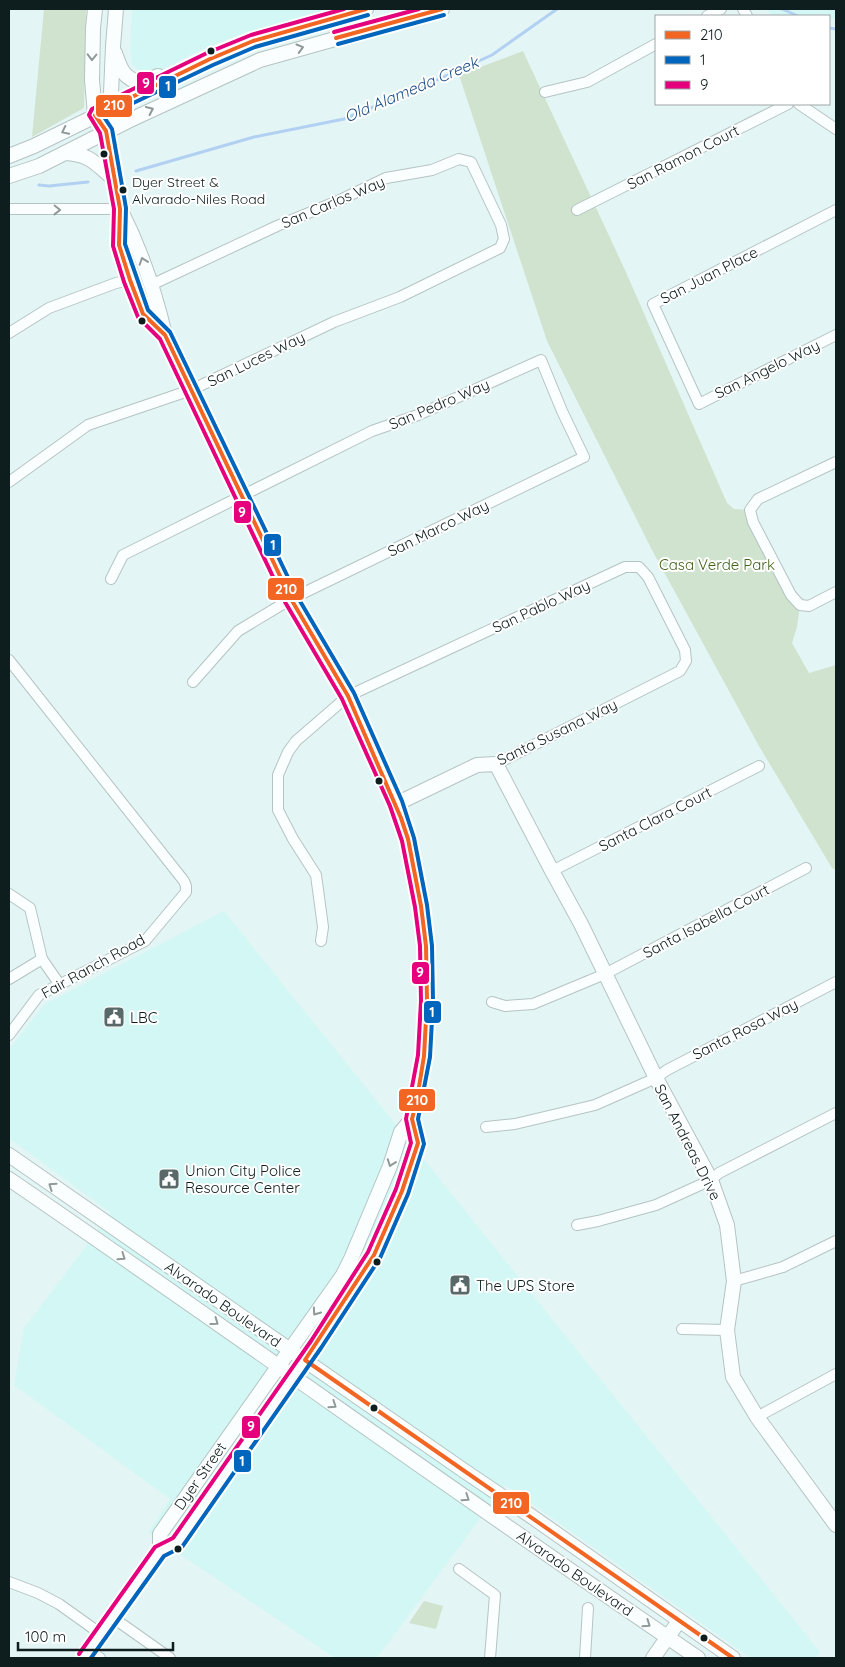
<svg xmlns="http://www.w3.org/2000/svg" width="845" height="1667" font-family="Quicksand,sans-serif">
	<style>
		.built { fill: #d2f7f5 }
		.green { fill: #d0e3cf }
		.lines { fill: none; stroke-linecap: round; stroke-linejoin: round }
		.stream { stroke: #b2d1f2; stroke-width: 3 }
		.street-casing { stroke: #b4c4c3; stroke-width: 12 }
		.secondary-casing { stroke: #b4c4c3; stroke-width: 16 }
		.street { stroke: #fbfefe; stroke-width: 10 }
		.secondary { stroke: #fbfefe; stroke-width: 14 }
		.bus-1-casing { stroke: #fff; stroke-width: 8 }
		.bus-2-casing { stroke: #fff; stroke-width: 8 }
		.bus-3-casing { stroke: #fff; stroke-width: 8 }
		.bus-1 { stroke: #f26522; stroke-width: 4 }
		.bus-2 { stroke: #0065bd; stroke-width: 4 }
		.bus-3 { stroke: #e5007d; stroke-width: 4 }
		.oneway { stroke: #909999 }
		.bus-dot { fill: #0e1e1e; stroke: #fff; stroke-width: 2 }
		.labels { text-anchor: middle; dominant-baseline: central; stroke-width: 4; stroke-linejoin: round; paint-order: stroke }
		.bus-label { font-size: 14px; fill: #0e1e1e; stroke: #fff; text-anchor: start }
		.street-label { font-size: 15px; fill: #0e1e1e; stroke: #fff }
		.park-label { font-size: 15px; fill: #416219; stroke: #fff }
		.poi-label { font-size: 15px; fill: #0e1e1e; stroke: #fff; text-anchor: start }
		.water-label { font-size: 16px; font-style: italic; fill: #1e5088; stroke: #fff }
		.line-badge { stroke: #fff; stroke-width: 2 }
		.badge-label { font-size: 14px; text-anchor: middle; font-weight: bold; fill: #fff }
	</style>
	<rect width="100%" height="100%" fill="#e4f5f5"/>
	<!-- built -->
	<g class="built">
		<path d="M 132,9 L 328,9 L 229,39 L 190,55 L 155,74 L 143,73 L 132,65 L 130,49 Z"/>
		<path d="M 767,9 L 836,9 L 836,19 L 829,19 L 829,16 L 772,16 Z"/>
		<path d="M 224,911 L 820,1652 L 816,1658 L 751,1658 L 505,1485 L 377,1658 L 335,1658 L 148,1533 L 170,1499 L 14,1385 L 24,1328 L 111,1213 L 9,1138 L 9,1049 L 45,1004 Z"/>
	</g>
	<!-- green -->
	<g class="green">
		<path d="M 44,9 L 86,9 L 84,108 L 32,137 Z"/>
		<path d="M 523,51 L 625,270 L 727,503 L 734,509 L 750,510 L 800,605 L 797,627 L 792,643 L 809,673 L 836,665 L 836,870 L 832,868 L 759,746 L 652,550 L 547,341 L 459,75 Z"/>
		<path d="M 424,1601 L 443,1606 L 436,1629 L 409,1623 Z"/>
	</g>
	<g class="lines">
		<!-- stream -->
		<g class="stream">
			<path d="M 782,9 L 798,16"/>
			<path d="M 829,28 L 836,29"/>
			<path d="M 136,171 L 254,137 L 344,119 L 417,89 L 492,55 L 557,9"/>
			<path d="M 39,185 L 49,186 L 88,182"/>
		</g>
		<!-- street casing -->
		<g class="street-casing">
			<g id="street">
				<path d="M 743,9 L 747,16"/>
				<path d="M 707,16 L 721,9"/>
				<path d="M 545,92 L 587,82 L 656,44"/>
				<path d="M 799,104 L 836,129"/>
				<path d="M 9,209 L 120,209"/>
				<path d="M 577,210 L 788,104"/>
				<path d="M 836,210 L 653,304 L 699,404 L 836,335"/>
				<path d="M 9,333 L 49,308 L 116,283 L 130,280"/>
				<path d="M 836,462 L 758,499 L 750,510 L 753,522 L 791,595 L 800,605 L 809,606 L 836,592"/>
				<path d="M 9,482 L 88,425 L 191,390 L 334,322 L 400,297 L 500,248 L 504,239 L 501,225 L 471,162 L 459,159 L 432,170 L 386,178 L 340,200 L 277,226 L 151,285"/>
				<path d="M 111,579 L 123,555 L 372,431 L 418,415 L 541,360 L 562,411 L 584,457 L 291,599 L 238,631 L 193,682"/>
				<path d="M 9,660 L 184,881 L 186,886 L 186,892 L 145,941 L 39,995 L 9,1035"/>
				<path d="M 552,871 L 759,766"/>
				<path d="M 9,894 L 30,908 L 42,959 L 9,979"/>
				<path d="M 321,941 L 323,927 L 316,875 L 293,839 L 278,810 L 278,775 L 288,752 L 296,741 L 348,696 L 625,567 L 639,567 L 648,577 L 685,650 L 686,661 L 680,671 L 496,764"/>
				<path d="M 42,959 L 60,985"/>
				<path d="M 492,1002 L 505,1006 L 533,1004 L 605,974 L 806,868"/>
				<path d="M 486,1127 L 515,1124 L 595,1105 L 656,1078 L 667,1070 L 836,982"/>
				<path d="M 577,1225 L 598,1221 L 656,1205 L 711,1180 L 719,1173 L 836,1113"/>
				<path d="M 734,1281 L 783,1267 L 836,1241"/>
				<path d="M 682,1329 L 727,1330"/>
				<path d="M 757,1417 L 836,1374"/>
				<path d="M 459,1569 L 495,1595 L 490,1658"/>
				<path d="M 9,1582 L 38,1593 L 59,1604 L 101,1634"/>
				<path d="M 112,1617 L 170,1658"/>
				<path d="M 89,1651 L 100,1658"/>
				<path d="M 585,1658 L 588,1608"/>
			</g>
		</g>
		<!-- secondary casing -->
		<g class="secondary-casing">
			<g id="secondary">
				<path d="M 95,9 L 93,28 L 92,80 L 95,115 L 100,122"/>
				<path d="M 116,9 L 113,46 L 111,93 L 114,107 L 106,131 L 120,209 L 119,245 L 143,314 L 165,335"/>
				<path d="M 115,53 C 121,70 123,78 141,83 L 158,76"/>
				<path d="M 65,153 C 90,154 96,164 114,179"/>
				<path d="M 9,156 L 34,146 L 214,58 L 253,41 L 366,9"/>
				<path d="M 9,176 L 39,166 L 128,121 L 260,60 L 442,9"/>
				<path d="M 120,209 C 140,248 155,292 165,335 L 291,599 L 348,696 L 377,759 L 396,804 L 408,839 L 421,906 L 426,946 L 427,1001 L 424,1056 L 417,1099 L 412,1119 L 401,1132 L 390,1166 L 351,1259 L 343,1275 L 160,1534 L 160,1551"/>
				<path d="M 396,804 L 477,765 L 496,764 L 552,871 L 581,924 L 656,1078 L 711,1180 L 727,1225 L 734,1281 L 727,1330 L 733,1377 L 757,1417 L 836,1525"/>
				<path d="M 9,1155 L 463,1470 L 531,1516 L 733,1658"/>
				<path d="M 9,1179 C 240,1337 467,1501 698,1658"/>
				<path d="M 84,1658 L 160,1551 L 177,1543 L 316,1344 L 374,1255 L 402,1191 L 418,1143 L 412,1119"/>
				<path d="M 653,1658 L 679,1621"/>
			</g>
		</g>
		<!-- street -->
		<use href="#street" class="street"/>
		<!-- secondary -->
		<use href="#secondary" class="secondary"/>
		<!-- bus-1 casing -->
		<g class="bus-1-casing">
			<g id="bus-1">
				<path d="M 366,9 L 253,41 L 210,59 L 95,115 L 106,131 L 120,209 L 119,245 L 130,280 L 143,314 L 165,335 L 291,599 L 348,696 L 401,818 L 408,839 L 421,906 L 426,946 L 427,1001 L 424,1056 L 417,1099 L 412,1119 L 418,1143 L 402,1191 L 374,1255 L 305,1360 L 733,1658"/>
				<path d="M 336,38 L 442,9"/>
			</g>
		</g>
		<!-- bus-2 casing -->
		<g class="bus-2-casing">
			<g id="bus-2">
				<path d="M 338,44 L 444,15"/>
				<path d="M 91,1658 L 164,1556 L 182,1547 L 321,1348 L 380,1258 L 408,1194 L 424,1144 L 418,1119 L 430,1057 L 433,1001 L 432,946 L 427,905 L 414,838 L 402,801 L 354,693 L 297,596 L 170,332 L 148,310 L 125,244 L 126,208 L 112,129 L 104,117 L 213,65 L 255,47 L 368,15"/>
			</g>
		</g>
		<!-- bus-3 casing -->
		<g class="bus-3-casing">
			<g id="bus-3">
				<path d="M 334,32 L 419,9"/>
				<path d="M 79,1654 L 155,1547 L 173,1538 L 311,1341 L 368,1252 L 396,1189 L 411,1143 L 406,1119 L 418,1055 L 421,1001 L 420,946 L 415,907 L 402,841 L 390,806 L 342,699 L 285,602 L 160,339 L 138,317 L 124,282 L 113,246 L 114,209 L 100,133 L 89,115 L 92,109 L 207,53 L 251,35 L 344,9"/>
			</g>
		</g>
		<!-- bus-1 -->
		<use href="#bus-1" class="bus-1"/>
		<!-- bus-2 -->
		<use href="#bus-2" class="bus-2"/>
		<!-- bus-3 -->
		<use href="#bus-3" class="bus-3"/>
	</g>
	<!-- one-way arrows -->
	<defs><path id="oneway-chevron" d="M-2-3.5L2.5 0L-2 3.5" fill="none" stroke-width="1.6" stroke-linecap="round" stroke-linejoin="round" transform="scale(1.25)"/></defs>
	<g class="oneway">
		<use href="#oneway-chevron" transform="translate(300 48) rotate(-16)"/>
		<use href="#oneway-chevron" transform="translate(92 57) rotate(91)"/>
		<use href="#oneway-chevron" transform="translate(150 110) rotate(-25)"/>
		<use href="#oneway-chevron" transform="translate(65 131) rotate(154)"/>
		<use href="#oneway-chevron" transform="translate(57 210) rotate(1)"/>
		<use href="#oneway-chevron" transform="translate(143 261) rotate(-109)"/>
		<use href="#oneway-chevron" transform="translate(391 1163) rotate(110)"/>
		<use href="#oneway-chevron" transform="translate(52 1186) rotate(-145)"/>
		<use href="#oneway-chevron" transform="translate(122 1257) rotate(35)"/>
		<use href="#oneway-chevron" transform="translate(316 1312) rotate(125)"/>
		<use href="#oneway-chevron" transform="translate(215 1322) rotate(36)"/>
		<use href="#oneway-chevron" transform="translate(333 1405) rotate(35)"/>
		<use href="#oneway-chevron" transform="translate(466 1498) rotate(34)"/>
		<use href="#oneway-chevron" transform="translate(647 1624) rotate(35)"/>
	</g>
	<!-- icons -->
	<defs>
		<g id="civic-square" transform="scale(1.125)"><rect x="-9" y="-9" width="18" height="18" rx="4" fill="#596969" stroke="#fff"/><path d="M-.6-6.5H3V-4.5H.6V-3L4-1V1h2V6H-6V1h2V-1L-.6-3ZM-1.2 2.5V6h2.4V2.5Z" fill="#fff"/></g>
	</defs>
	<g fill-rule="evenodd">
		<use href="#civic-square" x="114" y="1017"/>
		<use href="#civic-square" x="169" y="1179"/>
		<use href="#civic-square" x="460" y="1285"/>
	</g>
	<!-- markers -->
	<g class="bus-dot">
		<circle cx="211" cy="51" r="4.5"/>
		<circle cx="104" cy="154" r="4.5"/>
		<circle cx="123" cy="190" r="4.5"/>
		<circle cx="142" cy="321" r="4.5"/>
		<circle cx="379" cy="781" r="4.5"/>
		<circle cx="377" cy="1262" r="4.5"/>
		<circle cx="374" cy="1408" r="4.5"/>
		<circle cx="178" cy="1549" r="4.5"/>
		<circle cx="704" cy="1638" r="4.5"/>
	</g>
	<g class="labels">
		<!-- bus labels -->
		<g class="bus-label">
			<text x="132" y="182">Dyer Street &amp;<tspan x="132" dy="17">Alvarado-Niles Road</tspan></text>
		</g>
		<!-- street labels -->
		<g class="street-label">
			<text transform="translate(683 157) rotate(-27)">San Ramon Court</text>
			<text transform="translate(333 202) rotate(-23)">San Carlos Way</text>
			<text transform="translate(709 275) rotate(-27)">San Juan Place</text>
			<text transform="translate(256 359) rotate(-26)">San Luces Way</text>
			<text transform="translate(767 369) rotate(-26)">San Angelo Way</text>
			<text transform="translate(439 404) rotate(-23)">San Pedro Way</text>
			<text transform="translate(438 528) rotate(-26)">San Marco Way</text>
			<text transform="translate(541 606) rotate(-25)">San Pablo Way</text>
			<text transform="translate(557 732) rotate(-26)">Santa Susana Way</text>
			<text transform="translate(655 819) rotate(-27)">Santa Clara Court</text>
			<text transform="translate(706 921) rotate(-28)">Santa Isabella Court</text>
			<text transform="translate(93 966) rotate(-29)">Fair Ranch Road</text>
			<text transform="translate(745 1029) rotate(-27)">Santa Rosa Way</text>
			<text transform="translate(688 1142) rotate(63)">San Andreas Drive</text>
			<text transform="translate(223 1304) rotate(35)">Alvarado Boulevard</text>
			<text transform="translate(200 1476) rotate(-55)">Dyer Street</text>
			<text transform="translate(575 1573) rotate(35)">Alvarado Boulevard</text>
		</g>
		<!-- park labels -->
		<g class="park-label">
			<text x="717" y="564">Casa Verde Park</text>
		</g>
		<!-- poi labels -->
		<g class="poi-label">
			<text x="130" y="1017">LBC</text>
			<text x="185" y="1170">Union City Police<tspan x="185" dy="17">Resource Center</tspan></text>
			<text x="476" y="1285">The UPS Store</text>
		</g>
		<!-- water labels -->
		<g class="water-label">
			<text transform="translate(411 89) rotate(-23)">Old Alameda Creek</text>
		</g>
	</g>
	<g class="line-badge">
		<rect x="136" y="71" width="19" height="24" rx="5" fill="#e5007d"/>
		<rect x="158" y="75" width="19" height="24" rx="5" fill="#0065bd"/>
		<rect x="95" y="94" width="38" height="24" rx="5" fill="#f26522"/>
		<rect x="233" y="500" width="19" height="24" rx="5" fill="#e5007d"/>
		<rect x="263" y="533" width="19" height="24" rx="5" fill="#0065bd"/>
		<rect x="267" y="577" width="38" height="24" rx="5" fill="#f26522"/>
		<rect x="411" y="961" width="19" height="24" rx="5" fill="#e5007d"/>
		<rect x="423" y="1000" width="19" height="24" rx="5" fill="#0065bd"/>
		<rect x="398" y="1088" width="38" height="24" rx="5" fill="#f26522"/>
		<rect x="241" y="1415" width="20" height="24" rx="5" fill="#e5007d"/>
		<rect x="233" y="1449" width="19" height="24" rx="5" fill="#0065bd"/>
		<rect x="492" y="1491" width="38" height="24" rx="5" fill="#f26522"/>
	</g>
	<g class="badge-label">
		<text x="146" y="88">9</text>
		<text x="168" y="91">1</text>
		<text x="114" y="110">210</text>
		<text x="242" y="517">9</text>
		<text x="273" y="550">1</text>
		<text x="286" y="594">210</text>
		<text x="420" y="977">9</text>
		<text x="432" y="1017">1</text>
		<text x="417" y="1105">210</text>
		<text x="251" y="1431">9</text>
		<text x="242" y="1466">1</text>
		<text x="511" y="1508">210</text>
	</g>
	<!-- border -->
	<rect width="845" height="1667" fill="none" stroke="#0e1e1e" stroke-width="20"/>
	<!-- legend -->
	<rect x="655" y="15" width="175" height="90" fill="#ffffff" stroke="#9fa5a5"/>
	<rect x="665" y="31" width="25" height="8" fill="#f26522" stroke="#9fa5a5"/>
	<text x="700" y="40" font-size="15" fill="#0e1e1e">210</text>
	<rect x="665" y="56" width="25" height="8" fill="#0065bd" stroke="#9fa5a5"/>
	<text x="700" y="65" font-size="15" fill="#0e1e1e">1</text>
	<rect x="665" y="81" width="25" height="8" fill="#e5007d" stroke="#9fa5a5"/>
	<text x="700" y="90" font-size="15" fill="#0e1e1e">9</text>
	<!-- scale -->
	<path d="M18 1642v8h155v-8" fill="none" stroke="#0e1e1e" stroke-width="2.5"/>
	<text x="25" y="1642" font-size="15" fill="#0e1e1e" stroke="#ffffff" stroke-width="4" paint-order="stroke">100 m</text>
</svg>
